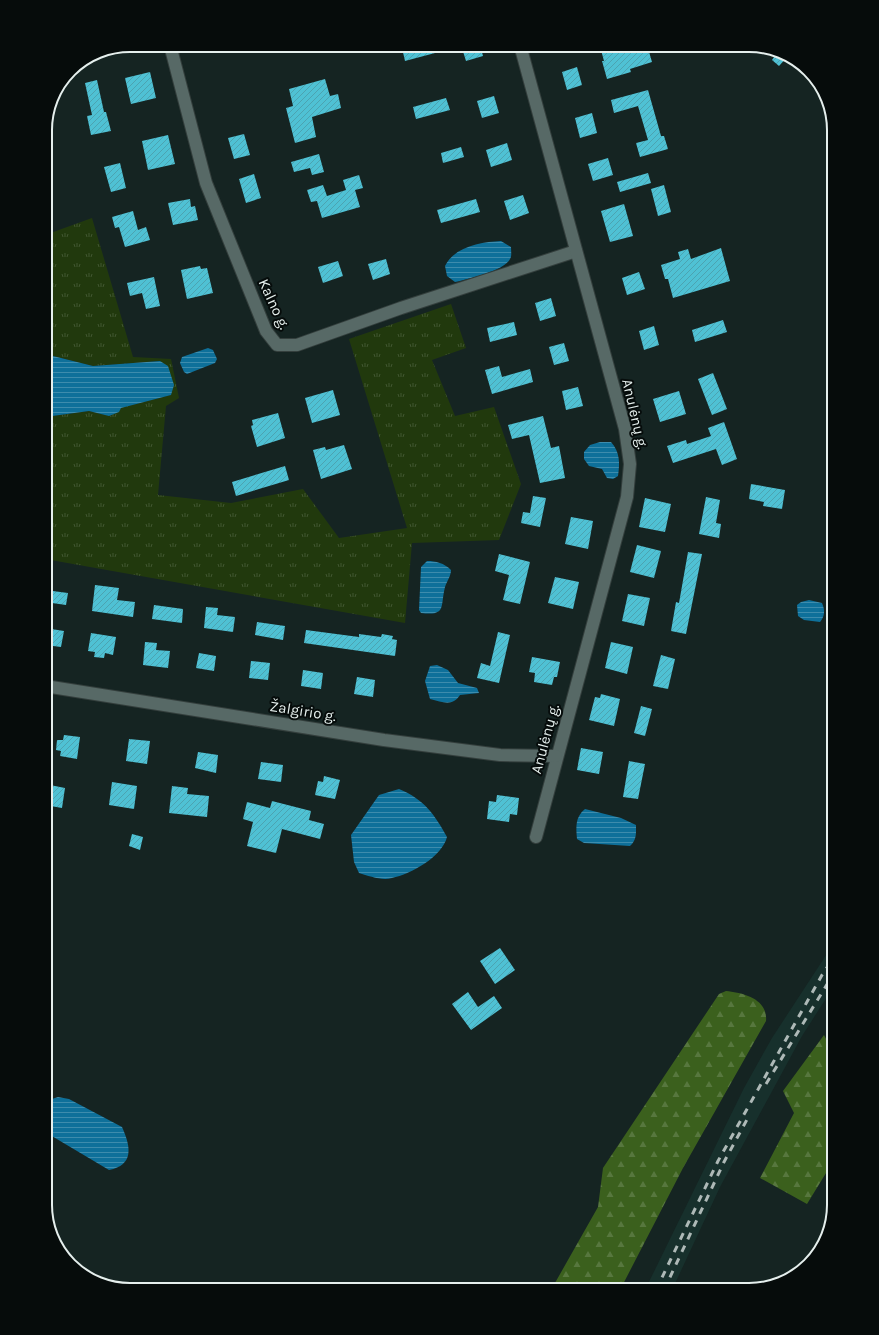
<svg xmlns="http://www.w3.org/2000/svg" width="879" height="1335" font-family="Karla,sans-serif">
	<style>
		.built { fill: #17302c }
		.grass { fill: url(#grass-tufts) }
		.forest { fill: url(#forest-firs) }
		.water { fill: url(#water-rules) }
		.building { fill: url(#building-hatch) }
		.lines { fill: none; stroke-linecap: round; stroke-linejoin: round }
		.minor-casing { stroke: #343f3d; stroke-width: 14 }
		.minor { stroke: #576966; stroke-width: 12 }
		.rail { stroke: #aeb9b7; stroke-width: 3; stroke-dasharray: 7 7; stroke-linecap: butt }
		.labels { text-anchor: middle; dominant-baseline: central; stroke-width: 4; stroke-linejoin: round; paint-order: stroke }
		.street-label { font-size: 15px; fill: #e5efed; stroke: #060c0b }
		.rim { fill: none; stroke: #e5efed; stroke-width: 2 }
	</style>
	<defs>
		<pattern id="grass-tufts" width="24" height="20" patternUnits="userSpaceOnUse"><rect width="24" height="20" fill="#21390d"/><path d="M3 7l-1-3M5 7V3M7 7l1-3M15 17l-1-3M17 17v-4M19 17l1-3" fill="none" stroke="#415631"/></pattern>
		<pattern id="forest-firs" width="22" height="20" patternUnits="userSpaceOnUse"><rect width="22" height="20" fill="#3b601d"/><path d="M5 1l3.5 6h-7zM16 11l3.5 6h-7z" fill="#57773e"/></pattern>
		<pattern id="water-rules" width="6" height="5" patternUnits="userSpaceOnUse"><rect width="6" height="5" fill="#0e709a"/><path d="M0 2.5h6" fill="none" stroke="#3d8cad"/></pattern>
		<pattern id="building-hatch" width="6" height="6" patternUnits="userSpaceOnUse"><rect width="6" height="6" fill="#4fc1d4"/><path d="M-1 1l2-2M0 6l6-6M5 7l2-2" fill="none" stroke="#4ca3b1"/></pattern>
	</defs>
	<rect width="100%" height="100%" fill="#152422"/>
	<!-- built -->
	<path class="built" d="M 834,943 L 834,986 L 802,1036 L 720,1187 L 672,1290 L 645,1290 L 744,1088 L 772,1038 Z"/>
	<!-- grass -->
	<path class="grass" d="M 92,218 L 133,357 L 171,359 L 179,398 L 166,406 L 158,495 L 231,503 L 303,489 L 339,538 L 407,528 L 349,339 L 451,304 L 466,348 L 432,360 L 455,416 L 494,407 L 521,484 L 499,540 L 412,543 L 405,623 L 45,559 L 45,417 L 89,411 L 110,416 L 120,408 L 171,395 L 160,361 L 93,366 L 45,354 L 45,235 Z"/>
	<!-- forest -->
	<g class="forest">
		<path d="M 726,991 C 744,993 768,999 766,1021 L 683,1168 L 620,1290 L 551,1290 L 598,1207 L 603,1168 L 719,994 Z"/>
		<path d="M 824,1035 L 834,1054 L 834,1160 L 807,1204 L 760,1178 L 794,1113 L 783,1091 Z"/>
	</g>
	<!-- water -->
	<g class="water">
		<path d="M 501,241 L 511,247 C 511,251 512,256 510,259 C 504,271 468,279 455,282 L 447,276 L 445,266 C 455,246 482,242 501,241 Z"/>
		<path d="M 208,348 L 213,350 L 217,359 L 215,363 L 187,374 L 184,372 L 180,363 L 182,357 Z"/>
		<path d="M 45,354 L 93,366 L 160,361 L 168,366 L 174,385 L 171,395 L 121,408 L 119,412 L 109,416 L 89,411 L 45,417 Z"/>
		<path d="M 600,442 L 611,442 C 620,452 620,463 618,476 L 613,479 L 607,478 L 602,469 L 589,466 L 584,459 L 584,452 L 590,445 Z"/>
		<path d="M 427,561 C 436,561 444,563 451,570 C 451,576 447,581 445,587 C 440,607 447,616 421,613 L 419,610 L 421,567 Z"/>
		<path d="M 809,600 L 822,603 C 825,610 825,616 820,622 L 804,620 L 798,616 L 797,605 L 801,602 Z"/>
		<path d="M 437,665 L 448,670 L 458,683 L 477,688 L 479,693 L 460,695 C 452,707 443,702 430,699 L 425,681 L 430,666 Z"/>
		<path d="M 399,789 C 424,799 435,815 447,837 C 442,857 411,874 392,878 C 382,881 369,876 359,873 L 354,862 L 351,835 L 379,795 Z"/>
		<path d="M 585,809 L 621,818 L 636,825 C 636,833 637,840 630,846 L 584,843 L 577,839 C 576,827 575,817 585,809 Z"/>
		<path d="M 58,1097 L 69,1099 L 122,1127 C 131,1147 134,1165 109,1170 L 45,1132 L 45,1104 L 52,1099 Z"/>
	</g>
	<!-- building -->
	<g class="building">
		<path d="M 416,45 L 433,45 L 435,53 L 405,61 L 402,48 Z"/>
		<path d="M 461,45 L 480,45 L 483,56 L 466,61 Z"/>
		<path d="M 619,45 L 647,45 L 652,62 L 630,69 L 631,72 L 607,79 L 602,61 L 604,61 L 601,50 Z"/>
		<path d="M 777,53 L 788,56 L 779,66 L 772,60 Z"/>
		<path d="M 577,67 L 582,85 L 567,90 L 562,72 Z"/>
		<path d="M 150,72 L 156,98 L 131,104 L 125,78 Z"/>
		<path d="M 325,79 L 330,96 L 338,94 L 341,108 L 312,117 L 316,137 L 295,143 L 286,108 L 293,106 L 289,89 Z"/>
		<path d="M 97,80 L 104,112 L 106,112 L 111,131 L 91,135 L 87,116 L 92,115 L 85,83 Z"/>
		<path d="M 648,90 L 661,136 L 664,136 L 668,149 L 640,157 L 636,143 L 648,140 L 638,106 L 614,113 L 611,100 Z"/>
		<path d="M 494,96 L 499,113 L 482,118 L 477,101 Z"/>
		<path d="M 446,98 L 450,110 L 416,119 L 413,107 Z"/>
		<path d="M 592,113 L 597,133 L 580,138 L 575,118 Z"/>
		<path d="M 244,134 L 250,155 L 234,159 L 228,138 Z"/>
		<path d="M 168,135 L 175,164 L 148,170 L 142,141 Z"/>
		<path d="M 507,143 L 512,160 L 491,167 L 486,150 Z"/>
		<path d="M 461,147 L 464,157 L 443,163 L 441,153 Z"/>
		<path d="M 319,154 L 324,172 L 312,175 L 310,168 L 294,172 L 291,162 Z"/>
		<path d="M 608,158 L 613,175 L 593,181 L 588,164 Z"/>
		<path d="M 120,163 L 126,188 L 111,192 L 104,167 Z"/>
		<path d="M 648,173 L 651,183 L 620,192 L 617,182 Z"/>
		<path d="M 254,174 L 261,198 L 246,203 L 239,179 Z"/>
		<path d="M 359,175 L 363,188 L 355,190 L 360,207 L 322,218 L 317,201 L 311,202 L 307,190 L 323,185 L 327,196 L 346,190 L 343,180 Z"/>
		<path d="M 664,185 L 671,212 L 658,216 L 651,189 Z"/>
		<path d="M 523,195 L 529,213 L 510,220 L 504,201 Z"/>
		<path d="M 190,199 L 191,207 L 195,206 L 198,220 L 173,225 L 168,203 Z"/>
		<path d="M 476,199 L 480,212 L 441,223 L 437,210 Z"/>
		<path d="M 624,204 L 633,236 L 610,242 L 601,211 Z"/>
		<path d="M 133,211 L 138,230 L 146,227 L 150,240 L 125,247 L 119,227 L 115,228 L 112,217 Z"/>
		<path d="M 721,248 L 730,281 L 673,298 L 668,279 L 665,279 L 661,265 L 680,259 L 678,252 L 688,249 L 691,259 Z"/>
		<path d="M 386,259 L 390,274 L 373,280 L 368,264 Z"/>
		<path d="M 338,261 L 343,276 L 323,283 L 318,267 Z"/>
		<path d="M 200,266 L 201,269 L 207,268 L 213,293 L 187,299 L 181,270 Z"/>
		<path d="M 639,272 L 645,289 L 627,295 L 622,278 Z"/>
		<path d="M 154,277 L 160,306 L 146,309 L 142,293 L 130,296 L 127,283 Z"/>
		<path d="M 551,298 L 556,316 L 540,321 L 535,303 Z"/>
		<path d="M 723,320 L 727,332 L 695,342 L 692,330 Z"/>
		<path d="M 514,322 L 517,335 L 490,342 L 487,328 Z"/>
		<path d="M 654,326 L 659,345 L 644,350 L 639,331 Z"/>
		<path d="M 564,343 L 569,361 L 554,365 L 549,347 Z"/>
		<path d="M 499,366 L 502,377 L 530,369 L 533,382 L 492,394 L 485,370 Z"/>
		<path d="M 713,373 L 727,409 L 712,415 L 698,379 Z"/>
		<path d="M 578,387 L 583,406 L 566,410 L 562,391 Z"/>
		<path d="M 333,390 L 340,415 L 312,423 L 305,398 Z"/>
		<path d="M 679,391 L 686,414 L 660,422 L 653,399 Z"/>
		<path d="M 278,413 L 285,438 L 257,447 L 251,426 L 253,425 L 252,420 Z"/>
		<path d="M 543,416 L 551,448 L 559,446 L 565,478 L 540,483 L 529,435 L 512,439 L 508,425 Z"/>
		<path d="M 724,422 L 737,459 L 722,465 L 716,449 L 673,463 L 667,446 L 686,440 L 687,444 L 711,436 L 708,428 Z"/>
		<path d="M 344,445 L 352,469 L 321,479 L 313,450 L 325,447 L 326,450 Z"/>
		<path d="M 285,466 L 289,480 L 236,496 L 232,482 Z"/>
		<path d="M 751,484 L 785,490 L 782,509 L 763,506 L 764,502 L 749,499 Z"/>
		<path d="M 533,496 L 546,498 L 540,527 L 521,523 L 523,512 L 530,513 Z"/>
		<path d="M 706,497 L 720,500 L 716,523 L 721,524 L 719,538 L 699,534 Z"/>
		<path d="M 645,498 L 671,504 L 665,532 L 639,527 Z"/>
		<path d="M 571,517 L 593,521 L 588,549 L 565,544 Z"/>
		<path d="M 637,545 L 661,551 L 654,578 L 630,572 Z"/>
		<path d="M 688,552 L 702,554 L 686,634 L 671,631 L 676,602 L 679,603 Z"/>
		<path d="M 499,554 L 530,562 L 520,604 L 503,600 L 509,575 L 495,571 Z"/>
		<path d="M 555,577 L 579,582 L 573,609 L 548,603 Z"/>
		<path d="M 95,585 L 119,588 L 117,600 L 135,602 L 133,617 L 92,611 Z"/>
		<path d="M 45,590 L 68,593 L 66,605 L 45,602 Z"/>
		<path d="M 628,594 L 650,598 L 644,626 L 622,621 Z"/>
		<path d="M 154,605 L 183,609 L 182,623 L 152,619 Z"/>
		<path d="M 206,607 L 218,608 L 217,615 L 235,617 L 233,632 L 204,628 Z"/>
		<path d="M 257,622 L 285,626 L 283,640 L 255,635 Z"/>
		<path d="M 45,628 L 64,631 L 61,647 L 45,645 Z"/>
		<path d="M 306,630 L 359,637 L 359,634 L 381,637 L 382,634 L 393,636 L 392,639 L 397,640 L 395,656 L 304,643 Z"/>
		<path d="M 498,632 L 510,635 L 499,683 L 477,678 L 481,663 L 490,666 Z"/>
		<path d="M 91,633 L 116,637 L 113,655 L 105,653 L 104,658 L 94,657 L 95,652 L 88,651 Z"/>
		<path d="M 145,642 L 157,643 L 156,650 L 170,651 L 168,668 L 143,665 Z"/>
		<path d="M 611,642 L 633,647 L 627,674 L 605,668 Z"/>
		<path d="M 199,653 L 216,656 L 214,671 L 196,668 Z"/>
		<path d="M 661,655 L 675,659 L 668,689 L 653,686 Z"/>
		<path d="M 532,657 L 560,662 L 557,677 L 554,677 L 552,685 L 534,682 L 535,673 L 529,672 Z"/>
		<path d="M 251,661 L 270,663 L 268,680 L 249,678 Z"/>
		<path d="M 303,670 L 323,673 L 321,689 L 301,686 Z"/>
		<path d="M 357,677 L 375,680 L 373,697 L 354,694 Z"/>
		<path d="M 601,694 L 620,699 L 614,726 L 589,720 L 595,697 L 600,698 Z"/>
		<path d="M 641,706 L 652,709 L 645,736 L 634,733 Z"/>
		<path d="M 64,735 L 80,737 L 77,759 L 60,756 L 61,751 L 56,750 L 57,740 L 63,740 Z"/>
		<path d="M 129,739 L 150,741 L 147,764 L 126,761 Z"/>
		<path d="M 581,748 L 603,752 L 599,774 L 577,770 Z"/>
		<path d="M 198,752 L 218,755 L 216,773 L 195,768 Z"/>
		<path d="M 629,761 L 645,764 L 638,799 L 623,797 Z"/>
		<path d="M 261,762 L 283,765 L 281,782 L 258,779 Z"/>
		<path d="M 324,776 L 340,780 L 335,799 L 315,795 L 318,781 L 323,782 Z"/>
		<path d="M 112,782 L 137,786 L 134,809 L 109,805 Z"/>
		<path d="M 45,784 L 65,788 L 62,808 L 45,805 Z"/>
		<path d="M 172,786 L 188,788 L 187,794 L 209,796 L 207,817 L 169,813 Z"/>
		<path d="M 497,795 L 519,798 L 517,815 L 510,814 L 509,822 L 487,819 L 489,801 L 496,802 Z"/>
		<path d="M 272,801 L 311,811 L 309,820 L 324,824 L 320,839 L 282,829 L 276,853 L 247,846 L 253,822 L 243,819 L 247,802 L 270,808 Z"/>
		<path d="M 132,834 L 143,837 L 140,850 L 129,846 Z"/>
		<path d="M 500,948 L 515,970 L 495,984 L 480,961 Z"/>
		<path d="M 468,992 L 478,1007 L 494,996 L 502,1008 L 471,1030 L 452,1004 Z"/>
	</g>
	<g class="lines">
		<!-- minor casing -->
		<g class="minor-casing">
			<g id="minor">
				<path d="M 170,45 L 206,183 L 266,331 L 277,345 L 297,345 L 401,308 L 576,251"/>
				<path d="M 520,45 L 625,429 L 630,464 L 627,497 L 536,837"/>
				<path d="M 45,686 L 384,740 L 500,755 L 556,756"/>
			</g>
		</g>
		<!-- minor -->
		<use href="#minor" class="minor"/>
		<!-- rail -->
		<g class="rail">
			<path d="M 766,1084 L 834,973"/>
			<path d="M 656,1290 L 718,1161 L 822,975 L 834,957"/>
			<path d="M 664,1290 L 724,1162 L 750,1114"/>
		</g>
	</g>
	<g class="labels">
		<!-- street labels -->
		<g class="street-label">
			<text transform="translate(274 304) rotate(65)">Kalno g.</text>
			<text transform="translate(635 414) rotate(77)">Anulėnų g.</text>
			<text transform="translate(303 711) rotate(9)">Žalgirio g.</text>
			<text transform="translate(545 739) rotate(-75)">Anulėnų g.</text>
		</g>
	</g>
	<!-- crop -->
	<path d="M0 0H879V1335H0ZM130 52H749A78 78 0 0 1 827 130V1205A78 78 0 0 1 749 1283H130A78 78 0 0 1 52 1205V130A78 78 0 0 1 130 52Z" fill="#060c0b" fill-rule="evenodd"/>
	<path class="rim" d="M130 52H749A78 78 0 0 1 827 130V1205A78 78 0 0 1 749 1283H130A78 78 0 0 1 52 1205V130A78 78 0 0 1 130 52Z"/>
</svg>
